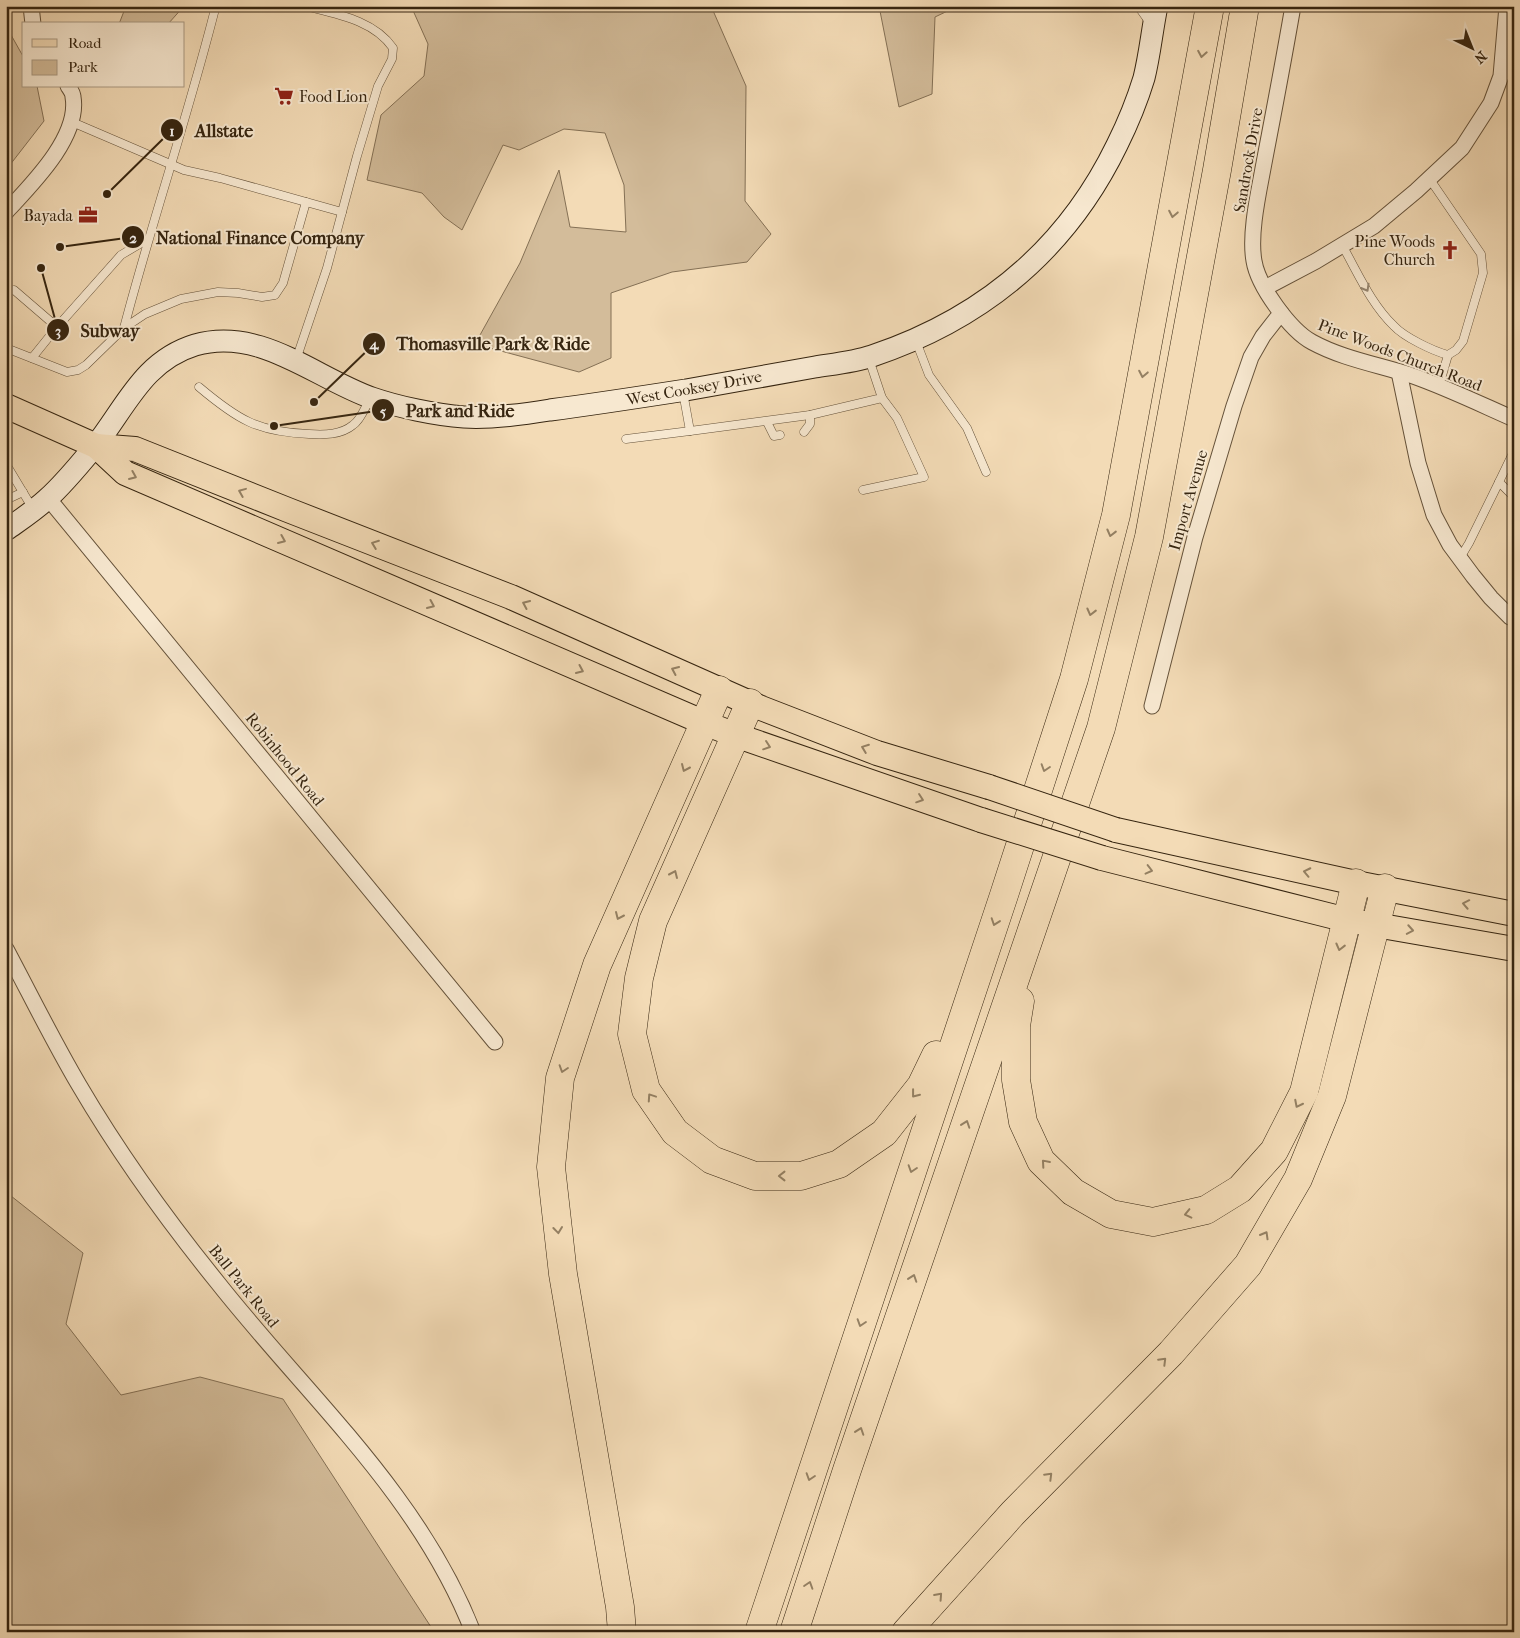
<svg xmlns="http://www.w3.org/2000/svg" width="1520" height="1638" font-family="'IM FELL French Canon',serif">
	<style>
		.green { fill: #d3bc9a; stroke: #847055 }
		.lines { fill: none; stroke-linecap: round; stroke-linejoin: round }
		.lane-casing { stroke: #65523a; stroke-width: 9 }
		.street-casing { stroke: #65523a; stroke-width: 17 }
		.secondary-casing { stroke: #362510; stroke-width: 23 }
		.primary-casing { stroke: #362510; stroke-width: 26 }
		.highway-casing { stroke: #362510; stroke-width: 29 }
		.lane { stroke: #f7e8d0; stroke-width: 8 }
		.street { stroke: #f7e8d0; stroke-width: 15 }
		.secondary { stroke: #f7e8d0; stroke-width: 21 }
		.primary { stroke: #f3dbb6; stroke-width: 24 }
		.highway { stroke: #f3dbb6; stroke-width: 28 }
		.primary-bridge-casing { stroke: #362510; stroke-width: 26; stroke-linecap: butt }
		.primary-bridge { stroke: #f3dbb6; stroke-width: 24 }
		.oneway { stroke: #948063 }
		.oneway2 { stroke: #968670 }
		.labels { text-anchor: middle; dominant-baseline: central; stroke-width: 4; stroke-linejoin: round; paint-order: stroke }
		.poi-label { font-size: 16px; fill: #362510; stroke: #f7e8d0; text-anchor: end }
		.street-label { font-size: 16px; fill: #362510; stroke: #f7e8d0 }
		.leader { fill: none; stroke: #362510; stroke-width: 2 }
		.callout-dot { fill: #362510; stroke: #f7e8d0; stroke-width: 2 }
		.mark-label { font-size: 15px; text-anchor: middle; font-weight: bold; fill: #fff }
		.callout-label { font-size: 18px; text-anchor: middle; font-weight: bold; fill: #362510; stroke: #f7e8d0; stroke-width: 4; stroke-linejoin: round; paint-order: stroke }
	</style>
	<rect width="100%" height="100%" fill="#f3dbb6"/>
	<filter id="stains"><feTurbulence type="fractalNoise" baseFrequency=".004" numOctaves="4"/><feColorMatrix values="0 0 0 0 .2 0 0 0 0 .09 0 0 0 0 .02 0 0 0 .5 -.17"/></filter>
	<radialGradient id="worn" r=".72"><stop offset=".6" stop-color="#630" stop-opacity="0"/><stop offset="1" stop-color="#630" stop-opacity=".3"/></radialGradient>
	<!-- green -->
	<g class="green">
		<path d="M 126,6 L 184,6 L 168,24 L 119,24 Z"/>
		<path d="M 411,6 L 711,6 L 746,86 L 745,201 L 771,234 L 747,262 L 672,272 L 611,293 L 611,358 L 579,372 L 475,344 L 520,263 L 559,170 L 570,227 L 626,232 L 624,185 L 605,133 L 564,129 L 519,150 L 503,145 L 462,230 L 444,217 L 422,193 L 367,180 L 381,115 L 424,76 L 428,44 Z"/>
		<path d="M 879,6 L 958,6 L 935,17 L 932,94 L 899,107 Z"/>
		<path d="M 6,26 L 24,58 L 24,86 L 37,86 L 44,121 L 6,170 Z"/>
		<path d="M 6,1192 L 83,1253 L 66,1324 L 121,1395 L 200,1377 L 283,1399 L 431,1627 L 432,1632 L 6,1632 Z"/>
	</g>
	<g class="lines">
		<!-- lane casing -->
		<g class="lane-casing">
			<g id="lane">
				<path d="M 1138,6 L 1150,23"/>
				<path d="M 72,122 L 184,170 L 220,178 L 342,212"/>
				<path d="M 1342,245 C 1358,273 1371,304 1394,326 C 1404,337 1433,351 1448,355 L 1456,350 L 1463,341 L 1483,273 L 1481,254 L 1429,178"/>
				<path d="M 6,292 L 14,290 L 57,327"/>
				<path d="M 124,328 C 152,221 188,116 215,9 L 217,6"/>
				<path d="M 916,341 L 929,375 L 967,428 L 986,472"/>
				<path d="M 6,348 L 67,372 L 78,370 L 86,365 L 124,328 L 145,314 L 181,299 L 218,292 L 238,293 L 262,297 L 275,295 L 283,283 L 306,202"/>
				<path d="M 32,358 L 57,327 L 121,255 L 148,239"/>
				<path d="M 296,360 L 327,268 L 357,156 L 378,86 L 392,59 L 393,48 C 374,20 336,14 305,6"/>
				<path d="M 1439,386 L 1448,355"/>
				<path d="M 199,387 C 237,419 257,432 309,434 C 324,435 341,435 353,425 C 361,420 365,407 370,399"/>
				<path d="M 683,392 L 690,431 L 810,415 L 882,398 L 869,359"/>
				<path d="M 767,422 L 774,436 L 780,435"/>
				<path d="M 804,432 L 810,424 L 810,415"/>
				<path d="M 626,439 L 690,431"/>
				<path d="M 1514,451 L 1499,482 L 1514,497"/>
				<path d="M 6,464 L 33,509"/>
				<path d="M 863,490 L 924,477 L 897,418 L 882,398"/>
				<path d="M 6,500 L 23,492"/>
				<path d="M 1460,558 L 1469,543 L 1499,482"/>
			</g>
		</g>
		<!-- street casing -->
		<g class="street-casing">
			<g id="street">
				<path d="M 31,6 L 33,24"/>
				<path d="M 1293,6 C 1284,58 1274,111 1264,163 C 1259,191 1249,233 1254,261 C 1258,286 1290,330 1312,342 C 1343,359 1380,365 1413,376 C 1447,388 1480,404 1514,419"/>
				<path d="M 6,212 C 31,185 80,137 73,97 C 73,93 70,89 68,86"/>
				<path d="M 1265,288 L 1316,261 L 1374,226 L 1416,191 L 1462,148 L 1491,103 L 1501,76 L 1507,6"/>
				<path d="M 1399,372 L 1418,463 L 1434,515 L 1450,545 L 1473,576 L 1491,598 L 1510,617 L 1514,619"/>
				<path d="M 48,498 L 495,1042"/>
				<path d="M 1152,706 L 1195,537 L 1234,406 L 1251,357 L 1263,336 L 1281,313"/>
				<path d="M 6,949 C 30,994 53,1041 79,1085 C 120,1155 167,1220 218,1283 C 308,1397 419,1494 473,1632"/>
			</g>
		</g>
		<!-- secondary casing -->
		<g class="secondary-casing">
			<path id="secondary" d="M 6,530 C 20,520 34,511 47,499 C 63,485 81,463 95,446 C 126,407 143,361 195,345 C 260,326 315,378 372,398 C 398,407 436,415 464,417 C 488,419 525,414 550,410 C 596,404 641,397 686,390 C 729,382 772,375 815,367 C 834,364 854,362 872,356 C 982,319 1066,250 1117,145 C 1128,123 1137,101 1144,78 C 1150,54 1152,30 1157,6"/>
		</g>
		<!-- primary casing -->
		<g class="primary-casing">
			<g id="primary">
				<path d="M 6,406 L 96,446 L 125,473 L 705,723 L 735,735 L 981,820"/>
				<path d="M 96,446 L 135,449 L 288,510 L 511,597 L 761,708 L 877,753 L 989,787"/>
				<path d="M 1116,830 L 1356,883 L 1514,914"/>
				<path d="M 1102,858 L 1347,920 L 1514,949"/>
			</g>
		</g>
		<!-- highway casing -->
		<g class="highway-casing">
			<g id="highway">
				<path d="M 750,703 L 653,921 L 639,978 L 632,1034 L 646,1090 L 675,1132 L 712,1160 L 755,1176 L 801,1176 L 839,1164 L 884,1133 L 921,1086 L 936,1055"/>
				<path d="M 1020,1001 L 1016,1026 L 1016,1080 L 1023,1122 L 1041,1161 L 1073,1192 L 1111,1214 L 1153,1222 L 1206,1210 L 1240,1189 L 1274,1151 L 1304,1092 L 1356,883"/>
				<path d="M 622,1632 L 620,1607 L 563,1274 L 551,1167 L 560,1078 L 597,965 L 719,690"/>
				<path d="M 759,1632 L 1004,895 L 1074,679 L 1116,515 L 1210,6"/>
				<path d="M 794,1632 L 847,1470 L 1101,728 L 1149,537 L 1217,170 L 1245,6"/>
				<path d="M 906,1632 L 1013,1513 L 1171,1353 L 1248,1265 L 1298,1179 L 1332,1096 L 1385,888"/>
			</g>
		</g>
		<!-- lane -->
		<use href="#lane" class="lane"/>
		<!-- street -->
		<use href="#street" class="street"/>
		<!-- secondary -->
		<use href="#secondary" class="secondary"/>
		<!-- primary -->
		<use href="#primary" class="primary"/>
		<!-- highway -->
		<use href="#highway" class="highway"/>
		<!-- primary-bridge casing -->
		<g class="primary-bridge-casing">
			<g id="primary-bridge">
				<path d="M 989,787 L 1116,830"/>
				<path d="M 981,820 L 1102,858"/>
			</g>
		</g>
		<!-- primary-bridge -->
		<use href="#primary-bridge" class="primary-bridge"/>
	</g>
	<!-- one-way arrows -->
	<defs><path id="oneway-chevron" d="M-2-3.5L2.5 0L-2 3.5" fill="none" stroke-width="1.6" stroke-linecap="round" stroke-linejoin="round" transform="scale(1.25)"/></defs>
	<g class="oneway">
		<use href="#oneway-chevron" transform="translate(1202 54) rotate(100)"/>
		<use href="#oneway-chevron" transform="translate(1173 214) rotate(101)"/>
		<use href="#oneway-chevron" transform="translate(1143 374) rotate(101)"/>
		<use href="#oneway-chevron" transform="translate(133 476) rotate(23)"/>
		<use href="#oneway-chevron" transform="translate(242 492) rotate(-158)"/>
		<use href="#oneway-chevron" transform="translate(1111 533) rotate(104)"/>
		<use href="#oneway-chevron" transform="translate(282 540) rotate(23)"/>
		<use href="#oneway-chevron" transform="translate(375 544) rotate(-159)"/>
		<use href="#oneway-chevron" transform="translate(526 604) rotate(-156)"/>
		<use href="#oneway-chevron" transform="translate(431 605) rotate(24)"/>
		<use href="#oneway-chevron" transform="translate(1091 612) rotate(104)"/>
		<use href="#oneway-chevron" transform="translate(580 670) rotate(24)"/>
		<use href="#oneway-chevron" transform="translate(675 670) rotate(-156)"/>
		<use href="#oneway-chevron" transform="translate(767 746) rotate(19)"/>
		<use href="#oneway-chevron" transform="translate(865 748) rotate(-159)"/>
		<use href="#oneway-chevron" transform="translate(685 768) rotate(114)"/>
		<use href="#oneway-chevron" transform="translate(1045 768) rotate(108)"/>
		<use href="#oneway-chevron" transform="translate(920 799) rotate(19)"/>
		<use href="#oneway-chevron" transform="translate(1149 870) rotate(14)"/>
		<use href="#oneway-chevron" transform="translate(1307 872) rotate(-168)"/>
		<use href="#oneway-chevron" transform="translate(674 874) rotate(-66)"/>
		<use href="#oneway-chevron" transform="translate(1466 904) rotate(-169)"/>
		<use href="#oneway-chevron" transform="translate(619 916) rotate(114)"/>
		<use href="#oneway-chevron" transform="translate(995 922) rotate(109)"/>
		<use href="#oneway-chevron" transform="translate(1410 930) rotate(10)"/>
		<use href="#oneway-chevron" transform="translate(1340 947) rotate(104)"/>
		<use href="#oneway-chevron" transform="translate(563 1069) rotate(108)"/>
		<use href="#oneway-chevron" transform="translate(915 1094) rotate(128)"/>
		<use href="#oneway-chevron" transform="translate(651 1097) rotate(-124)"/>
		<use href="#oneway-chevron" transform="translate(1298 1104) rotate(117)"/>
		<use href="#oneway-chevron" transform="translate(966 1124) rotate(-71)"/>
		<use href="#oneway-chevron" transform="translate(1045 1163) rotate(-131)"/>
		<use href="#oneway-chevron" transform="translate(912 1169) rotate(108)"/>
		<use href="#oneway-chevron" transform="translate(782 1176) rotate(-180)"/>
		<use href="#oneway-chevron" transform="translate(1188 1214) rotate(167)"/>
		<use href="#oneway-chevron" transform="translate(558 1230) rotate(83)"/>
		<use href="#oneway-chevron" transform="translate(1265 1235) rotate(-60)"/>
		<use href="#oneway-chevron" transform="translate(913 1278) rotate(-71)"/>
		<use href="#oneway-chevron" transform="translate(861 1323) rotate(108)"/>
		<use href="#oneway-chevron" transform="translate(1163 1361) rotate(-45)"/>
		<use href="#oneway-chevron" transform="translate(860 1431) rotate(-71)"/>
		<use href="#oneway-chevron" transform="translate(1049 1476) rotate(-45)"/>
		<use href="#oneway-chevron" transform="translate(810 1477) rotate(108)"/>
		<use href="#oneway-chevron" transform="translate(809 1585) rotate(-72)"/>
		<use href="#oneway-chevron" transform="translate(939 1596) rotate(-48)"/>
	</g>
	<use class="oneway2" href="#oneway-chevron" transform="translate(1366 288) rotate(60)"/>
	<!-- icons -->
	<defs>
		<g id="supermarket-bare" transform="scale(1.5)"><path d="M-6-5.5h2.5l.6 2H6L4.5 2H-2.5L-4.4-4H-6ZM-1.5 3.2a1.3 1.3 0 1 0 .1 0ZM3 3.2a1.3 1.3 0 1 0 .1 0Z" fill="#8f2418" stroke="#f7e8d0" stroke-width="2.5" paint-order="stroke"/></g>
		<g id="office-bare" transform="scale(1.5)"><path d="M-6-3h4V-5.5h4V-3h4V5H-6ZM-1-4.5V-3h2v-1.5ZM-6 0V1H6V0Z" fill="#8f2418" stroke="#f7e8d0" stroke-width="2.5" paint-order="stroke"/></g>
		<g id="church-bare" transform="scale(1.5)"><path d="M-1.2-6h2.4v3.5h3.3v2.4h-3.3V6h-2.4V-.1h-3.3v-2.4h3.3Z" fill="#8f2418" stroke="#f7e8d0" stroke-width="2.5" paint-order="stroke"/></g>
	</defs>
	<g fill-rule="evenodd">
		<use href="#supermarket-bare" x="284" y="96"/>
		<use href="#office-bare" x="88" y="215"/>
		<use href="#church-bare" x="1450" y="250"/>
	</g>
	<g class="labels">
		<!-- poi labels -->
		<g class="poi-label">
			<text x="299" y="96" text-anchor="start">Food Lion</text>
			<text x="73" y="215">Bayada</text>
			<text x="1435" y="241">Pine Woods<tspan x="1435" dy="18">Church</tspan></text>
		</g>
		<!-- street labels -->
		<g class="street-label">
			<text transform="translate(1248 160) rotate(-80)">Sandrock Drive</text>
			<text transform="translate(1400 355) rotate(21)">Pine Woods Church Road</text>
			<text transform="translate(694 388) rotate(-10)">West Cooksey Drive</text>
			<text transform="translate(1188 500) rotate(-74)">Import Avenue</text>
			<text transform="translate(285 759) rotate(51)">Robinhood Road</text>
			<text transform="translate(244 1286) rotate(51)">Ball Park Road</text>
		</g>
	</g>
	<!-- callouts -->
	<path class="leader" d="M107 194L172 130M60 247L133 237M41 268L58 330M314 402L374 344M274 426L383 410"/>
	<g class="callout-dot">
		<circle cx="107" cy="194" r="5"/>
		<circle cx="60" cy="247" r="5"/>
		<circle cx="41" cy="268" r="5"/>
		<circle cx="314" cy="402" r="5"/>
		<circle cx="274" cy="426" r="5"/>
		<circle cx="172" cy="130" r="12"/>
		<circle cx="133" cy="237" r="12"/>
		<circle cx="58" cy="330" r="12"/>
		<circle cx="374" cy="344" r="12"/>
		<circle cx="383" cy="410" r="12"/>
	</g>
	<g class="mark-label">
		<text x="172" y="136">1</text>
		<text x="133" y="243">2</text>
		<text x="58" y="336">3</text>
		<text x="374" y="349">4</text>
		<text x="383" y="416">5</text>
	</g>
	<g class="callout-label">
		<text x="224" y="137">Allstate</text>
		<text x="260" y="244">National Finance Company</text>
		<text x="110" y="337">Subway</text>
		<text x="493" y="350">Thomasville Park &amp; Ride</text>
		<text x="460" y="417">Park and Ride</text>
	</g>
	<!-- margin -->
	<rect width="1520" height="1638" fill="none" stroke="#f3dbb6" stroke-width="25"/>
	<rect x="8" y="8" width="1505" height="1623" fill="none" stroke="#362510" stroke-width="2.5"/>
	<rect x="12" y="12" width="1495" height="1613" fill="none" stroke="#362510"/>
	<!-- legend -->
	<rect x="22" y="22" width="162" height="65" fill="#f7e8d0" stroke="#aa9a83"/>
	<rect x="32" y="39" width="25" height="8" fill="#f3dbb6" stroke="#aa9a83"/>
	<text x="68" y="48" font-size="15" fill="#362510">Road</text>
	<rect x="32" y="60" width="25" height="15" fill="#d3bc9a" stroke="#aa9a83"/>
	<text x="68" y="72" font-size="15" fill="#362510">Park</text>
	<!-- north arrow -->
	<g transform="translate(1472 48) rotate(137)" stroke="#f7e8d0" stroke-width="4" paint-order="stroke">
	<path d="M0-4L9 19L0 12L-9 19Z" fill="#362510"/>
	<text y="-8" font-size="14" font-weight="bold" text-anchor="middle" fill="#362510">N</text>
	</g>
	<rect width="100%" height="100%" filter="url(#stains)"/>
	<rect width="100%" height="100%" fill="url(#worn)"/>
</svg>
